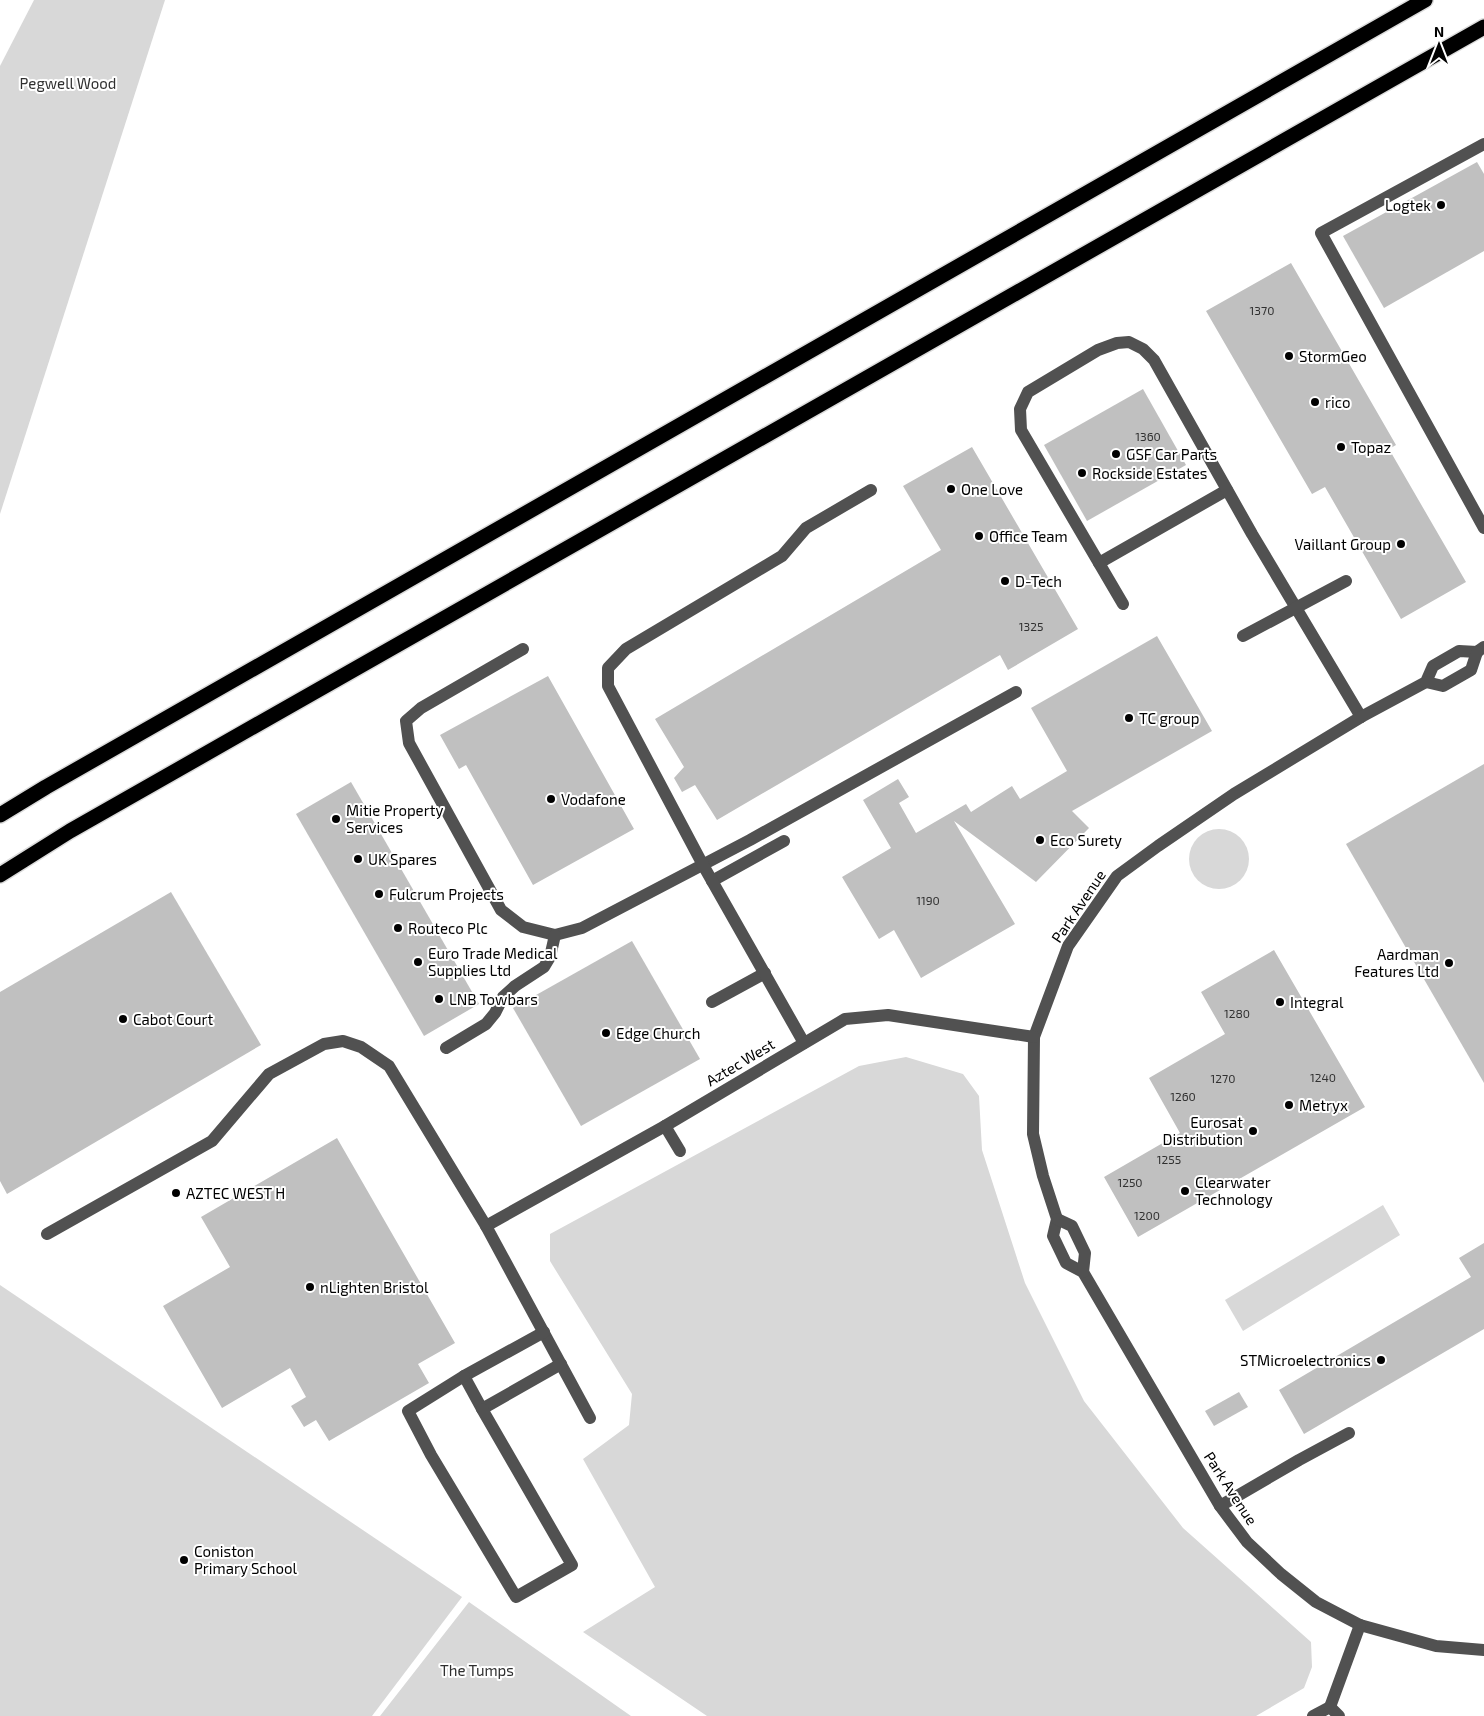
<svg xmlns="http://www.w3.org/2000/svg" width="1484" height="1716" font-family="'Exo 2',sans-serif">
	<style>
		.green { fill: #d8d8d8 }
		.building { fill: #c0c0c0 }
		.lines { fill: none; stroke-linecap: round; stroke-linejoin: round }
		.highway-casing { stroke: #dbdbdb; stroke-width: 18 }
		.minor { stroke: #515151; stroke-width: 12 }
		.highway { stroke: #000; stroke-width: 15 }
		.poi-dot { fill: #000; stroke: #fff; stroke-width: 2 }
		.labels { text-anchor: middle; dominant-baseline: central; stroke-width: 4; stroke-linejoin: round; paint-order: stroke }
		.number-label { font-size: 12px; fill: #303030 }
		.park-label { font-size: 15px; fill: #2f2f2f; stroke: #fff }
		.poi-label { font-size: 15px; fill: #000; stroke: #fff; text-anchor: start }
		.street-label { font-size: 15px; fill: #000; stroke: #fff }
	</style>
	<rect width="100%" height="100%" fill="#fff"/>
	<!-- green -->
	<g class="green">
		<path d="M 34,0 L 165,0 L 0,514 L 0,66 Z"/>
		<circle cx="1219" cy="859" r="30"/>
		<path d="M 906,1057 L 963,1074 L 979,1096 L 982,1150 L 1025,1283 L 1084,1401 L 1183,1528 L 1311,1642 L 1312,1667 L 1304,1688 L 1256,1716 L 707,1716 L 583,1632 L 655,1587 L 583,1459 L 629,1425 L 632,1394 L 550,1261 L 550,1234 L 859,1066 Z"/>
		<path d="M 1383,1205 L 1400,1235 L 1243,1331 L 1225,1300 Z"/>
		<path d="M 0,1285 L 462,1597 L 372,1716 L 0,1716 Z"/>
		<path d="M 469,1602 L 621,1709 L 631,1716 L 380,1716 Z"/>
	</g>
	<!-- building -->
	<g class="building">
		<path d="M 1477,162 L 1484,174 L 1484,251 L 1384,308 L 1343,236 Z"/>
		<path d="M 1291,263 L 1396,445 L 1389,449 L 1466,582 L 1401,619 L 1325,487 L 1312,494 L 1206,311 Z"/>
		<path d="M 1143,389 L 1186,465 L 1087,521 L 1044,445 Z"/>
		<path d="M 972,447 L 1078,629 L 1008,670 L 1000,655 L 717,820 L 695,785 L 682,792 L 674,778 L 684,767 L 655,719 L 941,550 L 903,486 Z"/>
		<path d="M 1157,636 L 1212,731 L 1072,811 L 1089,828 L 1036,882 L 954,821 L 1015,924 L 921,978 L 894,930 L 879,939 L 842,877 L 891,848 L 863,800 L 898,779 L 909,797 L 899,803 L 916,833 L 966,804 L 971,812 L 1012,786 L 1020,799 L 1067,771 L 1031,708 Z"/>
		<path d="M 548,676 L 634,829 L 533,885 L 466,765 L 459,769 L 440,735 Z"/>
		<path d="M 1484,764 L 1484,1083 L 1346,844 Z"/>
		<path d="M 351,782 L 479,1004 L 424,1036 L 296,814 Z"/>
		<path d="M 171,892 L 261,1045 L 7,1194 L 0,1181 L 0,992 Z"/>
		<path d="M 632,941 L 700,1059 L 581,1126 L 513,1008 Z"/>
		<path d="M 1274,950 L 1365,1107 L 1138,1237 L 1104,1177 L 1180,1133 L 1149,1078 L 1225,1034 L 1201,992 Z"/>
		<path d="M 337,1138 L 455,1343 L 418,1364 L 429,1383 L 329,1441 L 316,1420 L 304,1427 L 291,1406 L 306,1397 L 290,1368 L 222,1408 L 163,1306 L 230,1267 L 201,1217 Z"/>
		<path d="M 1484,1243 L 1484,1329 L 1304,1434 L 1279,1390 L 1471,1277 L 1459,1258 Z"/>
		<path d="M 1239,1392 L 1248,1407 L 1214,1426 L 1205,1411 Z"/>
	</g>
	<g class="lines">
		<!-- highway casing -->
		<g class="highway-casing">
			<g id="highway">
				<path d="M 0,815 L 46,787 L 1425,0"/>
				<path d="M 0,875 L 70,831 L 1484,27"/>
			</g>
		</g>
		<!-- minor -->
		<g class="minor">
			<path d="M 1484,144 L 1321,233 L 1484,528"/>
			<path d="M 1099,563 L 1227,490"/>
			<path d="M 1123,604 L 1021,430 L 1020,409 L 1028,392 L 1098,350 L 1117,343 L 1129,342 L 1143,349 L 1154,360 L 1252,534 L 1361,717"/>
			<path d="M 1243,636 L 1346,581"/>
			<path d="M 1484,647 L 1477,652 L 1459,651 L 1433,666 L 1426,682 L 1361,717 L 1234,794 L 1158,846 L 1117,876 L 1068,946 L 1034,1037 L 1033,1134 L 1043,1176 L 1057,1219 L 1053,1236 L 1066,1263 L 1083,1272 L 1220,1506 L 1247,1542 L 1281,1574 L 1316,1602 L 1360,1625 L 1436,1646 L 1484,1650"/>
			<path d="M 523,649 L 421,708 L 406,721 L 409,743 L 501,910 L 523,927 L 555,935 L 582,928 L 750,840 L 1016,692"/>
			<path d="M 1426,682 L 1443,686 L 1471,670 L 1477,652"/>
			<path d="M 712,881 L 784,841"/>
			<path d="M 712,1002 L 765,973"/>
			<path d="M 804,1043 L 703,865 L 608,686 L 608,668 L 626,649 L 782,556 L 806,528 L 871,490"/>
			<path d="M 446,1048 L 486,1024 L 495,1013 L 503,997 L 515,986 L 544,967 L 550,957 L 555,935"/>
			<path d="M 665,1126 L 680,1151"/>
			<path d="M 1057,1219 L 1072,1226 L 1085,1253 L 1083,1272"/>
			<path d="M 486,1226 L 665,1126 L 845,1019 L 888,1015 L 1034,1037"/>
			<path d="M 47,1234 L 212,1141 L 269,1074 L 324,1044 L 343,1041 L 361,1047 L 389,1066 L 486,1226 L 590,1418"/>
			<path d="M 544,1332 L 464,1376 L 482,1409 L 561,1364"/>
			<path d="M 464,1376 L 408,1411 L 431,1455 L 516,1597 L 572,1565 L 482,1409"/>
			<path d="M 1220,1506 L 1299,1460 L 1349,1433"/>
			<path d="M 1313,1716 L 1330,1707"/>
			<path d="M 1339,1716 L 1330,1707 L 1360,1625"/>
		</g>
		<!-- highway -->
		<use href="#highway" class="highway"/>
	</g>
	<!-- markers -->
	<g class="poi-dot">
		<circle cx="1441" cy="205" r="5"/>
		<circle cx="1289" cy="356" r="5"/>
		<circle cx="1315" cy="402" r="5"/>
		<circle cx="1341" cy="447" r="5"/>
		<circle cx="1116" cy="454" r="5"/>
		<circle cx="1082" cy="473" r="5"/>
		<circle cx="951" cy="489" r="5"/>
		<circle cx="979" cy="536" r="5"/>
		<circle cx="1401" cy="544" r="5"/>
		<circle cx="1005" cy="581" r="5"/>
		<circle cx="1129" cy="718" r="5"/>
		<circle cx="551" cy="799" r="5"/>
		<circle cx="336" cy="819" r="5"/>
		<circle cx="1040" cy="840" r="5"/>
		<circle cx="358" cy="859" r="5"/>
		<circle cx="379" cy="894" r="5"/>
		<circle cx="398" cy="928" r="5"/>
		<circle cx="418" cy="962" r="5"/>
		<circle cx="1449" cy="963" r="5"/>
		<circle cx="439" cy="999" r="5"/>
		<circle cx="1280" cy="1002" r="5"/>
		<circle cx="123" cy="1019" r="5"/>
		<circle cx="606" cy="1033" r="5"/>
		<circle cx="1289" cy="1105" r="5"/>
		<circle cx="1253" cy="1131" r="5"/>
		<circle cx="1185" cy="1191" r="5"/>
		<circle cx="176" cy="1193" r="5"/>
		<circle cx="310" cy="1287" r="5"/>
		<circle cx="1381" cy="1360" r="5"/>
		<circle cx="184" cy="1560" r="5"/>
	</g>
	<g class="labels">
		<!-- number labels -->
		<g class="number-label">
			<text x="1262" y="310">1370</text>
			<text x="1148" y="436">1360</text>
			<text x="1031" y="626">1325</text>
			<text x="928" y="900">1190</text>
			<text x="1237" y="1013">1280</text>
			<text x="1323" y="1077">1240</text>
			<text x="1223" y="1078">1270</text>
			<text x="1183" y="1096">1260</text>
			<text x="1169" y="1159">1255</text>
			<text x="1130" y="1182">1250</text>
			<text x="1147" y="1215">1200</text>
		</g>
		<!-- park labels -->
		<g class="park-label">
			<text x="68" y="83">Pegwell Wood</text>
			<text x="477" y="1670">The Tumps</text>
		</g>
		<!-- poi labels -->
		<g class="poi-label">
			<text x="1431" y="205" text-anchor="end">Logtek</text>
			<text x="1299" y="356">StormGeo</text>
			<text x="1325" y="402">rico</text>
			<text x="1351" y="447">Topaz</text>
			<text x="1126" y="454">GSF Car Parts</text>
			<text x="1092" y="473">Rockside Estates</text>
			<text x="961" y="489">One Love</text>
			<text x="989" y="536">Office Team</text>
			<text x="1391" y="544" text-anchor="end">Vaillant Group</text>
			<text x="1015" y="581">D-Tech</text>
			<text x="1139" y="718">TC group</text>
			<text x="561" y="799">Vodafone</text>
			<text x="346" y="810">Mitie Property<tspan x="346" dy="17">Services</tspan></text>
			<text x="1050" y="840">Eco Surety</text>
			<text x="368" y="859">UK Spares</text>
			<text x="389" y="894">Fulcrum Projects</text>
			<text x="408" y="928">Routeco Plc</text>
			<text x="428" y="953">Euro Trade Medical<tspan x="428" dy="17">Supplies Ltd</tspan></text>
			<text x="1439" y="954" text-anchor="end">Aardman<tspan x="1439" dy="17">Features Ltd</tspan></text>
			<text x="449" y="999">LNB Towbars</text>
			<text x="1290" y="1002">Integral</text>
			<text x="133" y="1019">Cabot Court</text>
			<text x="616" y="1033">Edge Church</text>
			<text x="1299" y="1105">Metryx</text>
			<text x="1243" y="1122" text-anchor="end">Eurosat<tspan x="1243" dy="17">Distribution</tspan></text>
			<text x="1195" y="1182">Clearwater<tspan x="1195" dy="17">Technology</tspan></text>
			<text x="186" y="1193">AZTEC WEST H</text>
			<text x="320" y="1287">nLighten Bristol</text>
			<text x="1371" y="1360" text-anchor="end">STMicroelectronics</text>
			<text x="194" y="1551">Coniston<tspan x="194" dy="17">Primary School</tspan></text>
		</g>
		<!-- street labels -->
		<g class="street-label">
			<text transform="translate(1078 906) rotate(-56)">Park Avenue</text>
			<text transform="translate(740 1062) rotate(-31)">Aztec West</text>
			<text transform="translate(1231 1488) rotate(57)">Park Avenue</text>
		</g>
	</g>
	<!-- north arrow -->
	<g transform="translate(1439 45)" stroke="#ffffff" stroke-width="4" paint-order="stroke">
	<path d="M0-4L9 19L0 12L-9 19Z" fill="#000000"/>
	<text y="-8" font-size="14" font-weight="bold" text-anchor="middle" fill="#000000">N</text>
	</g>
</svg>
